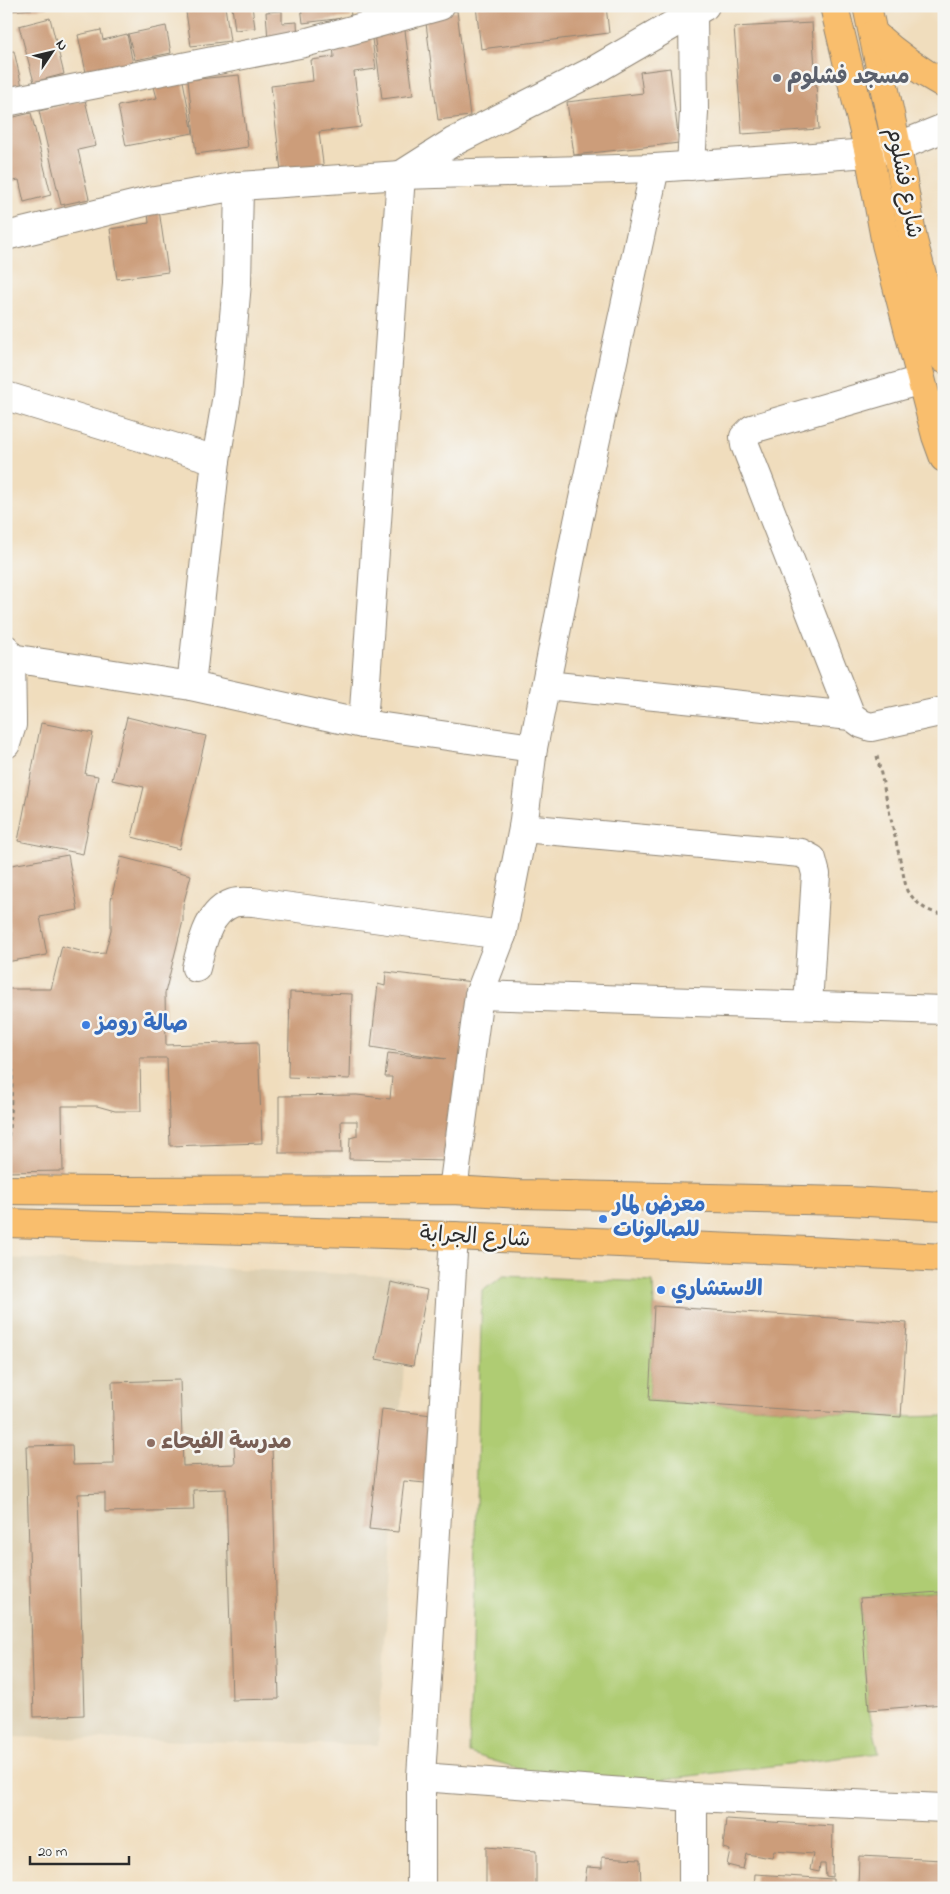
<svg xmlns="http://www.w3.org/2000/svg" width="950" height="1894" font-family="'Indie Flower','Playpen Sans Arabic',sans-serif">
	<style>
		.built { fill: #ddcfb1 }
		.green { fill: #afcc73; stroke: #6d7c4f }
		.building { fill: #cc9d7a }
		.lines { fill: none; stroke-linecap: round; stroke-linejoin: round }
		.minor-casing { stroke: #8e8474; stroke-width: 30 }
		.primary-casing { stroke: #8e8474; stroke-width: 30 }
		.path { stroke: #8e8474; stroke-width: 3; stroke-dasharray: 4 4; stroke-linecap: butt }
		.minor { stroke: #fff; stroke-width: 28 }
		.primary { stroke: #f9be6d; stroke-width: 28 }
		.worship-dot { fill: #6b7280; stroke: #f6f6f2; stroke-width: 2 }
		.shop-dot { fill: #3f7fe0; stroke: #f6f6f2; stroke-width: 2 }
		.education-dot { fill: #8d6e63; stroke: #f6f6f2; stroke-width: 2 }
		.labels { text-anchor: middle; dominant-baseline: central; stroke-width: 5; stroke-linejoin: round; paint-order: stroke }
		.worship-label { font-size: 22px; font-weight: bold; fill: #5b616d; stroke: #f6f6f2; text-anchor: start }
		.street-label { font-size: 22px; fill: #2b2b2b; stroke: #f6f6f2 }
		.shop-label { font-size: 22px; font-weight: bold; fill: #366cbe; stroke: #f6f6f2; text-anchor: start }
		.education-label { font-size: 22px; font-weight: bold; fill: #785e54; stroke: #f6f6f2; text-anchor: start }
	</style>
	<rect width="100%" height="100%" fill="#f6f6f2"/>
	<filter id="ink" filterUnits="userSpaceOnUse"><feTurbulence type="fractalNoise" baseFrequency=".02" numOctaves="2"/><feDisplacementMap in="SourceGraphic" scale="10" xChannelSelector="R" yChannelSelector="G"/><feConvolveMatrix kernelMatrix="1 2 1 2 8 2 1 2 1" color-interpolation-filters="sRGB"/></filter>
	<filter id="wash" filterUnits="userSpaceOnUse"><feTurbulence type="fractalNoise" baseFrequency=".0096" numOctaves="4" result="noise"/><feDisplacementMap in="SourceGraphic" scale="20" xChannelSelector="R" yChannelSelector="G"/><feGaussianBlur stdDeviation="1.12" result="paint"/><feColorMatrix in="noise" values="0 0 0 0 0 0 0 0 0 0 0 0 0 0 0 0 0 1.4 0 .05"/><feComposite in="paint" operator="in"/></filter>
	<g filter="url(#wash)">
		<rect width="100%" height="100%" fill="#f0ddbd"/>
		<!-- built -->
		<path class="built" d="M 6,1258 L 410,1277 L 378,1745 L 6,1737 Z"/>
		<!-- green -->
		<path class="green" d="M 504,1276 L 653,1282 L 654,1306 L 649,1400 L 901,1417 L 944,1416 L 944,1591 L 860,1598 L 869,1710 L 879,1753 L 583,1789 L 469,1753 L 482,1291 Z"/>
		<g id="blocks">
			<!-- building -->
			<g class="building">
				<path d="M 8,6 L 47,6 L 47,8 L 9,11 Z"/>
				<path d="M 204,6 L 225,6 L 230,41 L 191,46 L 186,12 L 204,9 Z"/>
				<path d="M 240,6 L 252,6 L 255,28 L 235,30 L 232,7 Z"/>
				<path d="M 301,6 L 350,6 L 351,17 L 303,23 Z"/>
				<path d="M 362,6 L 427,6 L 363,15 Z"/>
				<path d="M 476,6 L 606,6 L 609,33 L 481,49 Z"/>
				<path d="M 282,11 L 282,23 L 297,22 L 298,40 L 268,41 L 266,12 Z"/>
				<path d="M 457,11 L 470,116 L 438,120 L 425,15 Z"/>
				<path d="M 50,18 L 64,74 L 34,82 L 19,26 Z"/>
				<path d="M 404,22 L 413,95 L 382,99 L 373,25 Z"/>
				<path d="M 812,23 L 819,129 L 742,134 L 734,27 Z"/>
				<path d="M 166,26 L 171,53 L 135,60 L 128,34 Z"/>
				<path d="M 101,30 L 103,40 L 127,34 L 133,64 L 87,77 L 78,35 Z"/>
				<path d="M 372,39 L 376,69 L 354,72 L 361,127 L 319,132 L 325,179 L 282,179 L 271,86 L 313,81 L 311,60 L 334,57 L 333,45 Z"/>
				<path d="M 14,51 L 23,91 L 6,94 L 6,52 Z"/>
				<path d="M 670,68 L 679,143 L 574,155 L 567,102 L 643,93 L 640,72 Z"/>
				<path d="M 239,75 L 248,147 L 196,154 L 188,80 Z"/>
				<path d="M 183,81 L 193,133 L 126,146 L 118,106 L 157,98 L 154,87 Z"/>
				<path d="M 85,100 L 96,146 L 78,150 L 89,199 L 61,205 L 39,111 Z"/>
				<path d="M 31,113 L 51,195 L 24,202 L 19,180 L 8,182 L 6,177 L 6,119 Z"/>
				<path d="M 159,210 L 168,272 L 117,279 L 110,229 L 149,223 L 148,212 Z"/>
				<path d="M 127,717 L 206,736 L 179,849 L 132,837 L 144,787 L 112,780 Z"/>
				<path d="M 41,723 L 93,733 L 85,774 L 98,776 L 83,854 L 18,841 Z"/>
				<path d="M 68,855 L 78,910 L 40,917 L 47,955 L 6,962 L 6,930 L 10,929 L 6,909 L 6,866 Z"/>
				<path d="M 121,857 L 191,875 L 183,905 L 183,921 L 165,993 L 166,1045 L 258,1042 L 262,1143 L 170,1146 L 167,1058 L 140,1058 L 141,1111 L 115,1111 L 97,1106 L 62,1106 L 63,1171 L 6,1172 L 6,989 L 51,989 L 62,946 L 91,954 L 105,953 L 111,930 L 111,900 Z"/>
				<path d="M 386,972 L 473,982 L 450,1161 L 349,1159 L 350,1138 L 357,1136 L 357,1121 L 341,1121 L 342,1153 L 279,1153 L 279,1096 L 357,1095 L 390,1099 L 392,1077 L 385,1077 L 388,1053 L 446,1059 L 371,1047 L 378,984 L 385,986 Z"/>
				<path d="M 290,992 L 352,994 L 350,1079 L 288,1077 Z"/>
				<path d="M 391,1282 L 427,1290 L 413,1366 L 376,1359 Z"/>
				<path d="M 654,1306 L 907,1323 L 901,1417 L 649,1400 Z"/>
				<path d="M 180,1380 L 183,1466 L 235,1464 L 234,1446 L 272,1445 L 279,1699 L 232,1700 L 226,1489 L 193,1490 L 194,1510 L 105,1512 L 105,1493 L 78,1494 L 84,1715 L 34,1717 L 26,1446 L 72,1445 L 73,1465 L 114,1464 L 112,1382 Z"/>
				<path d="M 382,1409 L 432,1415 L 425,1483 L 404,1481 L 398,1532 L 369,1529 Z"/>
				<path d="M 939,1592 L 944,1645 L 944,1704 L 869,1710 L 860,1598 Z"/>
				<path d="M 726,1819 L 833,1826 L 832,1877 L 826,1876 L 825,1864 L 820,1864 L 819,1872 L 810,1870 L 813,1854 L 774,1851 L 772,1858 L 746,1854 L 743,1869 L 727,1865 L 730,1850 L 723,1848 Z"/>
				<path d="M 486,1847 L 536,1851 L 536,1888 L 486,1888 Z"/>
				<path d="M 859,1856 L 944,1860 L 944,1888 L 858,1888 Z"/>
				<path d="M 602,1857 L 640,1859 L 641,1886 L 646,1888 L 584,1888 L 587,1867 L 602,1868 Z"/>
				<path d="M 755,1874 L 833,1879 L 833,1888 L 754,1888 Z"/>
			</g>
		</g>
	</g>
	<g filter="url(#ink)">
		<use href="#blocks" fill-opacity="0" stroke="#8e8474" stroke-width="1"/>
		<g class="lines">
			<!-- minor casing -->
			<g class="minor-casing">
				<g id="minor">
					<path d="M 6,102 L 304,43 L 440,6"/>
					<path d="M 691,166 L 694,112 L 693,12"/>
					<path d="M 6,236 L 149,201 L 239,186 L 401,175 L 655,168 L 869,153 L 897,147 L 944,128"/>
					<path d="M 921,380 L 752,429 L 744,437 L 745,445 L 851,716 L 862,724 L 871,727 L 944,711"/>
					<path d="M 6,396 L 216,460"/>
					<path d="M 6,649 L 11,658 L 12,718 L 12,725 L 6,744"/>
					<path d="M 11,658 L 191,686 L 363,724 L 533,748"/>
					<path d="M 546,685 L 851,716"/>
					<path d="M 191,686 L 216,460 L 227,395 L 237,283 L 239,186"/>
					<path d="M 363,724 L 401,175 L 453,142 L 593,71 L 705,6"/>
					<path d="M 523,828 L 801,853 L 812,859 L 816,874 L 808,1005"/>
					<path d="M 196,968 C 202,945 207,912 233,903 C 239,901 247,902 253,902 L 502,935"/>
					<path d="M 479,995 L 944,1010"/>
					<path d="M 453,1190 L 479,995 L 502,935 L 523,828 L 533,748 L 578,522 L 655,168"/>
					<path d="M 421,1777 L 693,1797 L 944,1808"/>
					<path d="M 421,1888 L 421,1777 L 454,1236"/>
					<path d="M 693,1888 L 693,1797"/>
				</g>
			</g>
			<!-- primary casing -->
			<g class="primary-casing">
				<g id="primary">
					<path d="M 834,6 L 869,153 L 886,244 L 936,436 L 944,458"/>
					<path d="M 867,6 L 897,147 L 913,240 L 944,359"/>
					<path d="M 874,34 C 896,54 918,70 944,84"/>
					<path d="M 6,1190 L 111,1191 L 453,1190 L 519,1194 L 848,1201 L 944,1206"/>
					<path d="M 6,1223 L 454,1236 L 831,1252 L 944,1258"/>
				</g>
			</g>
			<!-- path -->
			<g class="path">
				<path d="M 877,756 L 907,891 C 919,905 925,912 944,914"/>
				<path d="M 7,1160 L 13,1070"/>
			</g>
			<!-- minor -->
			<use href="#minor" class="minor"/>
			<!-- primary -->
			<use href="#primary" class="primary"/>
		</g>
	</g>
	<!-- markers -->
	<circle class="worship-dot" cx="777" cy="78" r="5"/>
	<g class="shop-dot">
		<circle cx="86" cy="1025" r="5"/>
		<circle cx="603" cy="1219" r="5"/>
		<circle cx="661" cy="1290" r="5"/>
	</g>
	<circle class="education-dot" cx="151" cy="1443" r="5"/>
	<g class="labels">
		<!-- worship labels -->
		<g class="worship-label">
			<text x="787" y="78">مسجد فشلوم</text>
		</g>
		<!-- street labels -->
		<g class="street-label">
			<text transform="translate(903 183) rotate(79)">شارع فشلوم</text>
			<text transform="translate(475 1238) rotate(3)">شارع الجرابة</text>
		</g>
		<!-- shop labels -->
		<g class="shop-label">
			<text x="96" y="1025">صالة رومز</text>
			<text x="613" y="1206">معرض لمار<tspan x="613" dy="25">للصالونات</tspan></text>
			<text x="671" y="1290">الاستشاري</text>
		</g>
		<!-- education labels -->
		<g class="education-label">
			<text x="161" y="1443">مدرسة الفيحاء</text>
		</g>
	</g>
	<!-- margin -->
	<rect width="950" height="1894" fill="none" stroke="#f6f6f2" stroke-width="25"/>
	<!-- north arrow -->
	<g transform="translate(52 52) rotate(55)" stroke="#f6f6f2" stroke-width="4" paint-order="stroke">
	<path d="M0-4L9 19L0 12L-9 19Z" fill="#2b2b2b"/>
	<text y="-8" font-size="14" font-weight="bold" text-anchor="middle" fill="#2b2b2b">N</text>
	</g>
	<!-- scale -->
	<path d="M30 1856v8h99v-8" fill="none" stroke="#2b2b2b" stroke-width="2.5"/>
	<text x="38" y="1856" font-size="15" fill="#2b2b2b" stroke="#f6f6f2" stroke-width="4" paint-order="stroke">20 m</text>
</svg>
